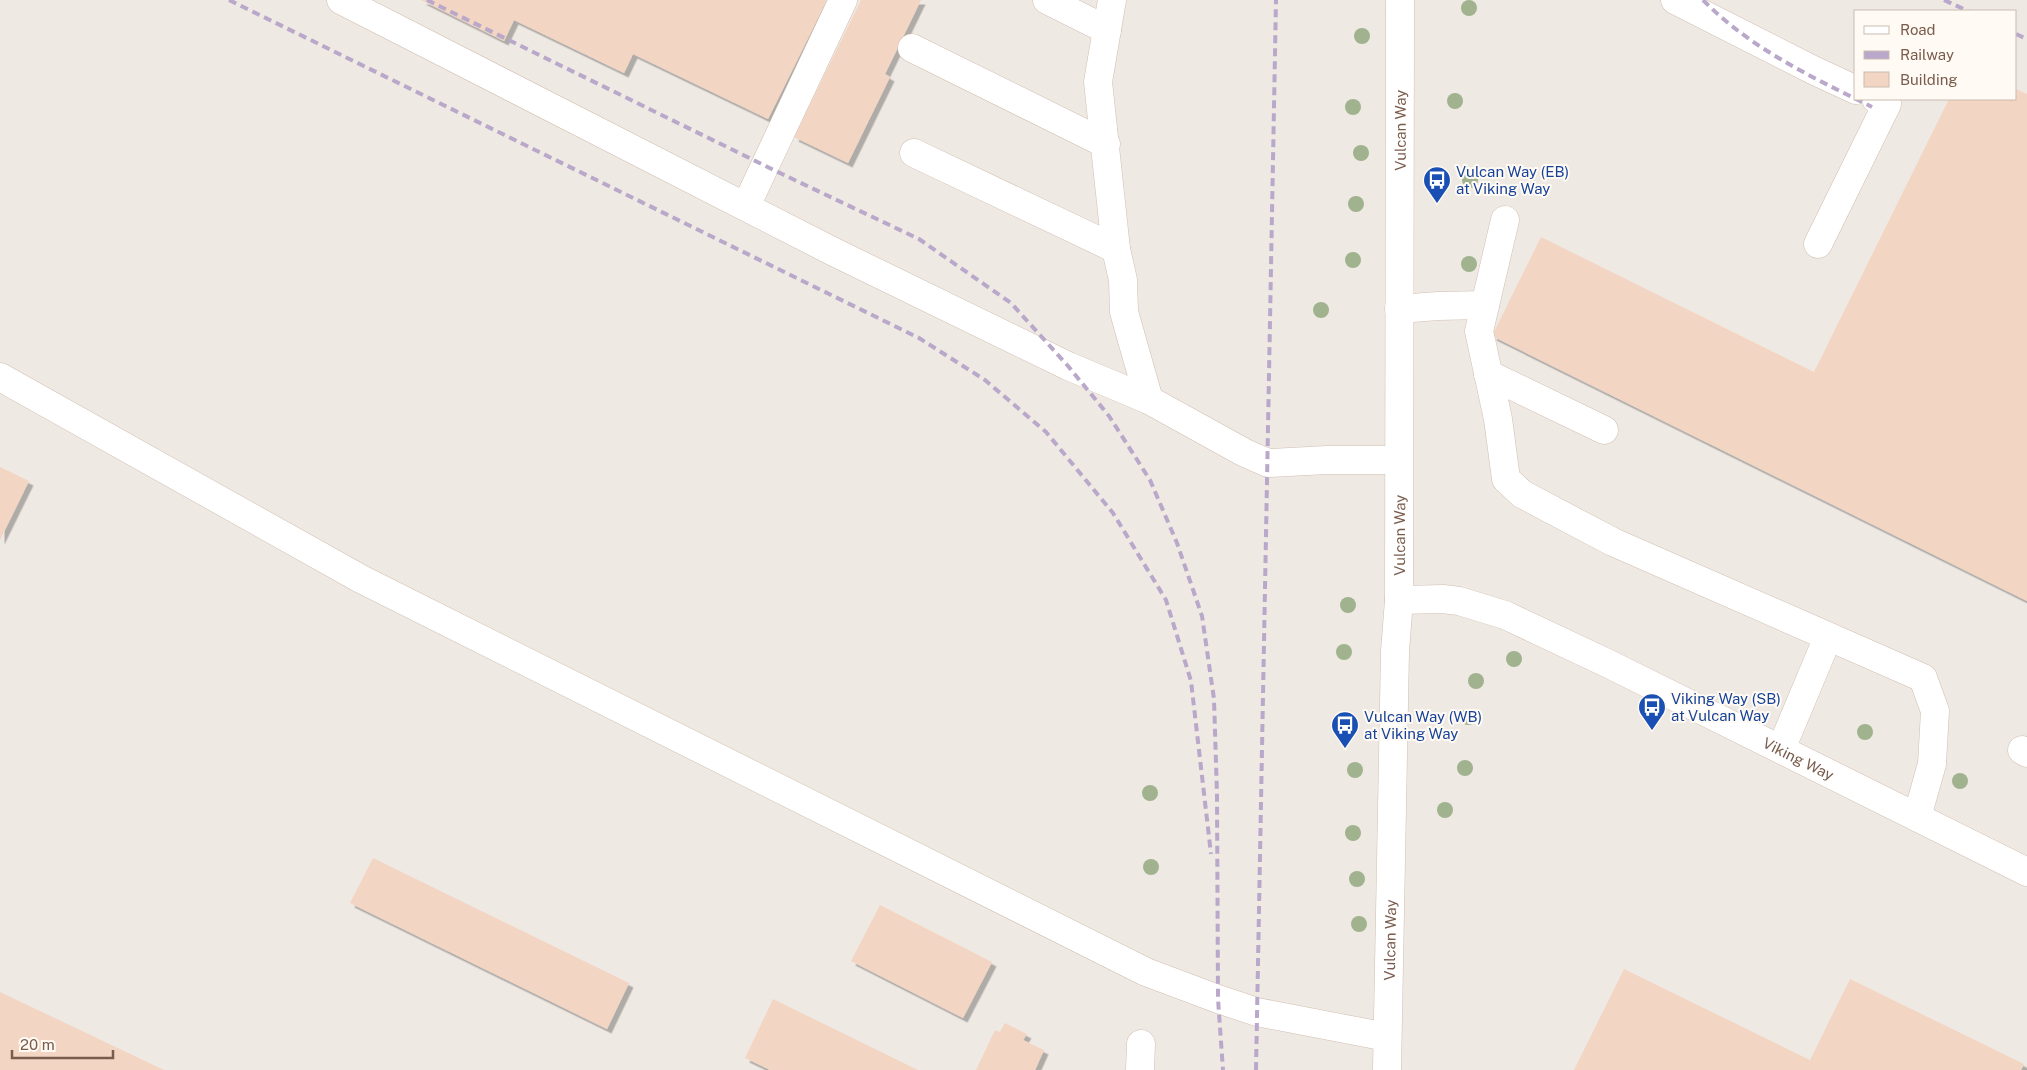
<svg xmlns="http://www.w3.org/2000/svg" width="2027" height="1070" font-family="'Public Sans',sans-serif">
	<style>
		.industrial { fill: #efe9e4; fill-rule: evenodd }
		.building { fill: #f3d5c3; filter: url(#shadow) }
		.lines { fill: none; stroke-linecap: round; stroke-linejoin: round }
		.minor-casing { stroke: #d1beb0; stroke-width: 29 }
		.minor { stroke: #fff; stroke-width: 28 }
		.rail { stroke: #b9a8c9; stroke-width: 4; stroke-dasharray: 8 5; stroke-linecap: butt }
		.tree { fill: #a0b28e }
		.labels { text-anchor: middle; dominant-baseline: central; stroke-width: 4; stroke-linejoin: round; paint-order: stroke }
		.street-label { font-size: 15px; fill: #7a5c4d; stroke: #fffaf3 }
		.transit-label { font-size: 15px; fill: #164399; stroke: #fffaf3; text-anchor: start }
	</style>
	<defs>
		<filter id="shadow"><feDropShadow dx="4.5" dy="4.5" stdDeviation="0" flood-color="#0004"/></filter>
	</defs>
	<rect width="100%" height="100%" fill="#fdf6ec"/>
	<!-- industrial -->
	<path class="industrial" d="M 0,0 L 2027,0 L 2027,1070 L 0,1070 ZM 1856,11 L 2016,11 L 2016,99 L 1856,99 Z"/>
	<!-- building -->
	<g class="building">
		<path d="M 421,0 L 827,0 L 768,119 L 633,54 L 624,73 L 514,20 L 504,41 Z"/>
		<path d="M 861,0 L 921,0 L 885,74 L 890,77 L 848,163 L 794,137 Z"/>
		<path d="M 2016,89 L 2027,94 L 2027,601 L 1492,336 L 1541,237 L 1814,372 L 1949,99 L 2016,99 Z"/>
		<path d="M 0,467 L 29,481 L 0,540 Z"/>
		<path d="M 373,858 L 629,983 L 607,1029 L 350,903 Z"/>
		<path d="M 880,905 L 992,962 L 963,1018 L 851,961 Z"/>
		<path d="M 1624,969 L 1810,1060 L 1850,979 L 2024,1064 L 2021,1070 L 1574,1070 Z"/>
		<path d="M 0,992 L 164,1070 L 0,1070 Z"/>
		<path d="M 773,999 L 918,1070 L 770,1070 L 745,1058 Z"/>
		<path d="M 1005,1023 L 1027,1034 L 1023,1040 L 1044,1050 L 1035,1070 L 976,1070 L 995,1030 L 1000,1032 Z"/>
	</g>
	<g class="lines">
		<!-- minor casing -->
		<g class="minor-casing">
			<g id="minor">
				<path d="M 341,0 L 832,251 L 1068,366 L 1149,400 L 1245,453 L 1268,463 L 1327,460 L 1398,460"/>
				<path d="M 1047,0 L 1107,30"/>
				<path d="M 1112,0 L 1098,82 L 1116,249 L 1123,280 L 1124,312 L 1149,400"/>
				<path d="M 1675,0 L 1813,70 L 1856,90"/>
				<path d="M 912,48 L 1106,144"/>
				<path d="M 914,153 L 1116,249"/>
				<path d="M 746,206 L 843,0"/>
				<path d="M 1505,220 L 1479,331 L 1498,419 L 1506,479 L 1522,494 L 1613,542 L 1923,678 L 1935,711 L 1932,764 L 1917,817"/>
				<path d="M 1818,244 L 1887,104 L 1876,99"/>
				<path d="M 1399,309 L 1438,306 L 1485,305"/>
				<path d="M 1488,374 L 1604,430"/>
				<path d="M 0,377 L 361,579 L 1146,972 L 1218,999 L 1257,1012 L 1387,1037"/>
				<path id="s1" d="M 1399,600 L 1443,599 L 1459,601 L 1505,615 L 1609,664 L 2027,872"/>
				<path d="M 1781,749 L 1828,637"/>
				<path d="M 2022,750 L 2027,753"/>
				<path d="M 1140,1070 L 1141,1044"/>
				<path id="s2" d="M 1387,1070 L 1395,651 L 1399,600 L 1400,0"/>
			</g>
		</g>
		<!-- minor -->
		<use href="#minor" class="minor"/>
		<!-- rail -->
		<g class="rail">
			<path d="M 229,0 L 919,338 L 985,380 L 1046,432 L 1113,513 L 1166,600 L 1191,681 L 1211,854"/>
			<path d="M 427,0 L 782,174 L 919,239 L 1011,303 L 1068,366 L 1109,416 L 1150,480 L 1177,543 L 1202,616 L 1214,699 L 1217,795 L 1218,999 L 1223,1070"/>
			<path d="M 1703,0 C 1751,49 1812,77 1872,107"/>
			<path d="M 1944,0 L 1968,11"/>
			<path d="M 2016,34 L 2027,39"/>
			<path d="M 1256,1070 L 1276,0"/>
		</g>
	</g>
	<!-- trees -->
	<g class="tree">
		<circle cx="1469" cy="8" r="8"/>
		<circle cx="1362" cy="36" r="8"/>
		<circle cx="1455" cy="101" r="8"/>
		<circle cx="1353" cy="107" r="8"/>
		<circle cx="1361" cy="153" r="8"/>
		<circle cx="1470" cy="180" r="8"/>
		<circle cx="1356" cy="204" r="8"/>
		<circle cx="1353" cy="260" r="8"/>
		<circle cx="1469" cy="264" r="8"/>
		<circle cx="1321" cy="310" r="8"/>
		<circle cx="1348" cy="605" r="8"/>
		<circle cx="1344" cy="652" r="8"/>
		<circle cx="1514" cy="659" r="8"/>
		<circle cx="1476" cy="681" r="8"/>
		<circle cx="1468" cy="717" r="8"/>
		<circle cx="1865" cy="732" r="8"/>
		<circle cx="1465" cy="768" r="8"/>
		<circle cx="1355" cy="770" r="8"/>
		<circle cx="1960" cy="781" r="8"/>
		<circle cx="1150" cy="793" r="8"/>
		<circle cx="1445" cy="810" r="8"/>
		<circle cx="1353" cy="833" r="8"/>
		<circle cx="1151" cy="867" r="8"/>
		<circle cx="1357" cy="879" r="8"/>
		<circle cx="1359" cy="924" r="8"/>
	</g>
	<!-- icons -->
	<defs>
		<g id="bus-pin" transform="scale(1.4375)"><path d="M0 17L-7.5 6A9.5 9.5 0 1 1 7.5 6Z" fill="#1a4fb4" stroke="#fffaf3"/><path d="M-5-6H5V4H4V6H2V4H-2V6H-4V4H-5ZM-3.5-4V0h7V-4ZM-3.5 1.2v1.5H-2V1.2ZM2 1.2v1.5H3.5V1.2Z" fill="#fff"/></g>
	</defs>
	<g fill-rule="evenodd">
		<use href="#bus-pin" x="1437" y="180"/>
		<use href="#bus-pin" x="1652" y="707"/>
		<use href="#bus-pin" x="1345" y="725"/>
	</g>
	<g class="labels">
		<!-- street labels -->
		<g class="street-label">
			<text stroke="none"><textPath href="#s2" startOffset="940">Vulcan Way</textPath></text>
			<text stroke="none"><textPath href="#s2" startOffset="535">Vulcan Way</textPath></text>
			<text stroke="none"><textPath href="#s1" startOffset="435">Viking Way</textPath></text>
			<text stroke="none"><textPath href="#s2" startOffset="130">Vulcan Way</textPath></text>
		</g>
		<!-- transit labels -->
		<g class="transit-label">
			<text x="1456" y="171">Vulcan Way (EB)<tspan x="1456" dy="17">at Viking Way</tspan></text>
			<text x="1671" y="698">Viking Way (SB)<tspan x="1671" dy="17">at Vulcan Way</tspan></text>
			<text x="1364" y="716">Vulcan Way (WB)<tspan x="1364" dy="17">at Viking Way</tspan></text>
		</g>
	</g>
	<!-- legend -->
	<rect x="1854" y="10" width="162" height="90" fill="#fffaf3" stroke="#cabbb1"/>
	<rect x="1864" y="26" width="25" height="8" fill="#ffffff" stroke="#cabbb1"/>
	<text x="1900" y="35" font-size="15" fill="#7a5c4d">Road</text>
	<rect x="1864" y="51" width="25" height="8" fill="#b9a8c9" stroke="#cabbb1"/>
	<text x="1900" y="60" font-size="15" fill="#7a5c4d">Railway</text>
	<rect x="1864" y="72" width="25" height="15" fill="#f3d5c3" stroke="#cabbb1"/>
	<text x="1900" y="85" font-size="15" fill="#7a5c4d">Building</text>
	<!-- scale -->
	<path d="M12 1050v8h101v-8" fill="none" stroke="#7a5c4d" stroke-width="2.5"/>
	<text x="20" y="1050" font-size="15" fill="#7a5c4d" stroke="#fffaf3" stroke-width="4" paint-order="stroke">20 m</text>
</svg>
